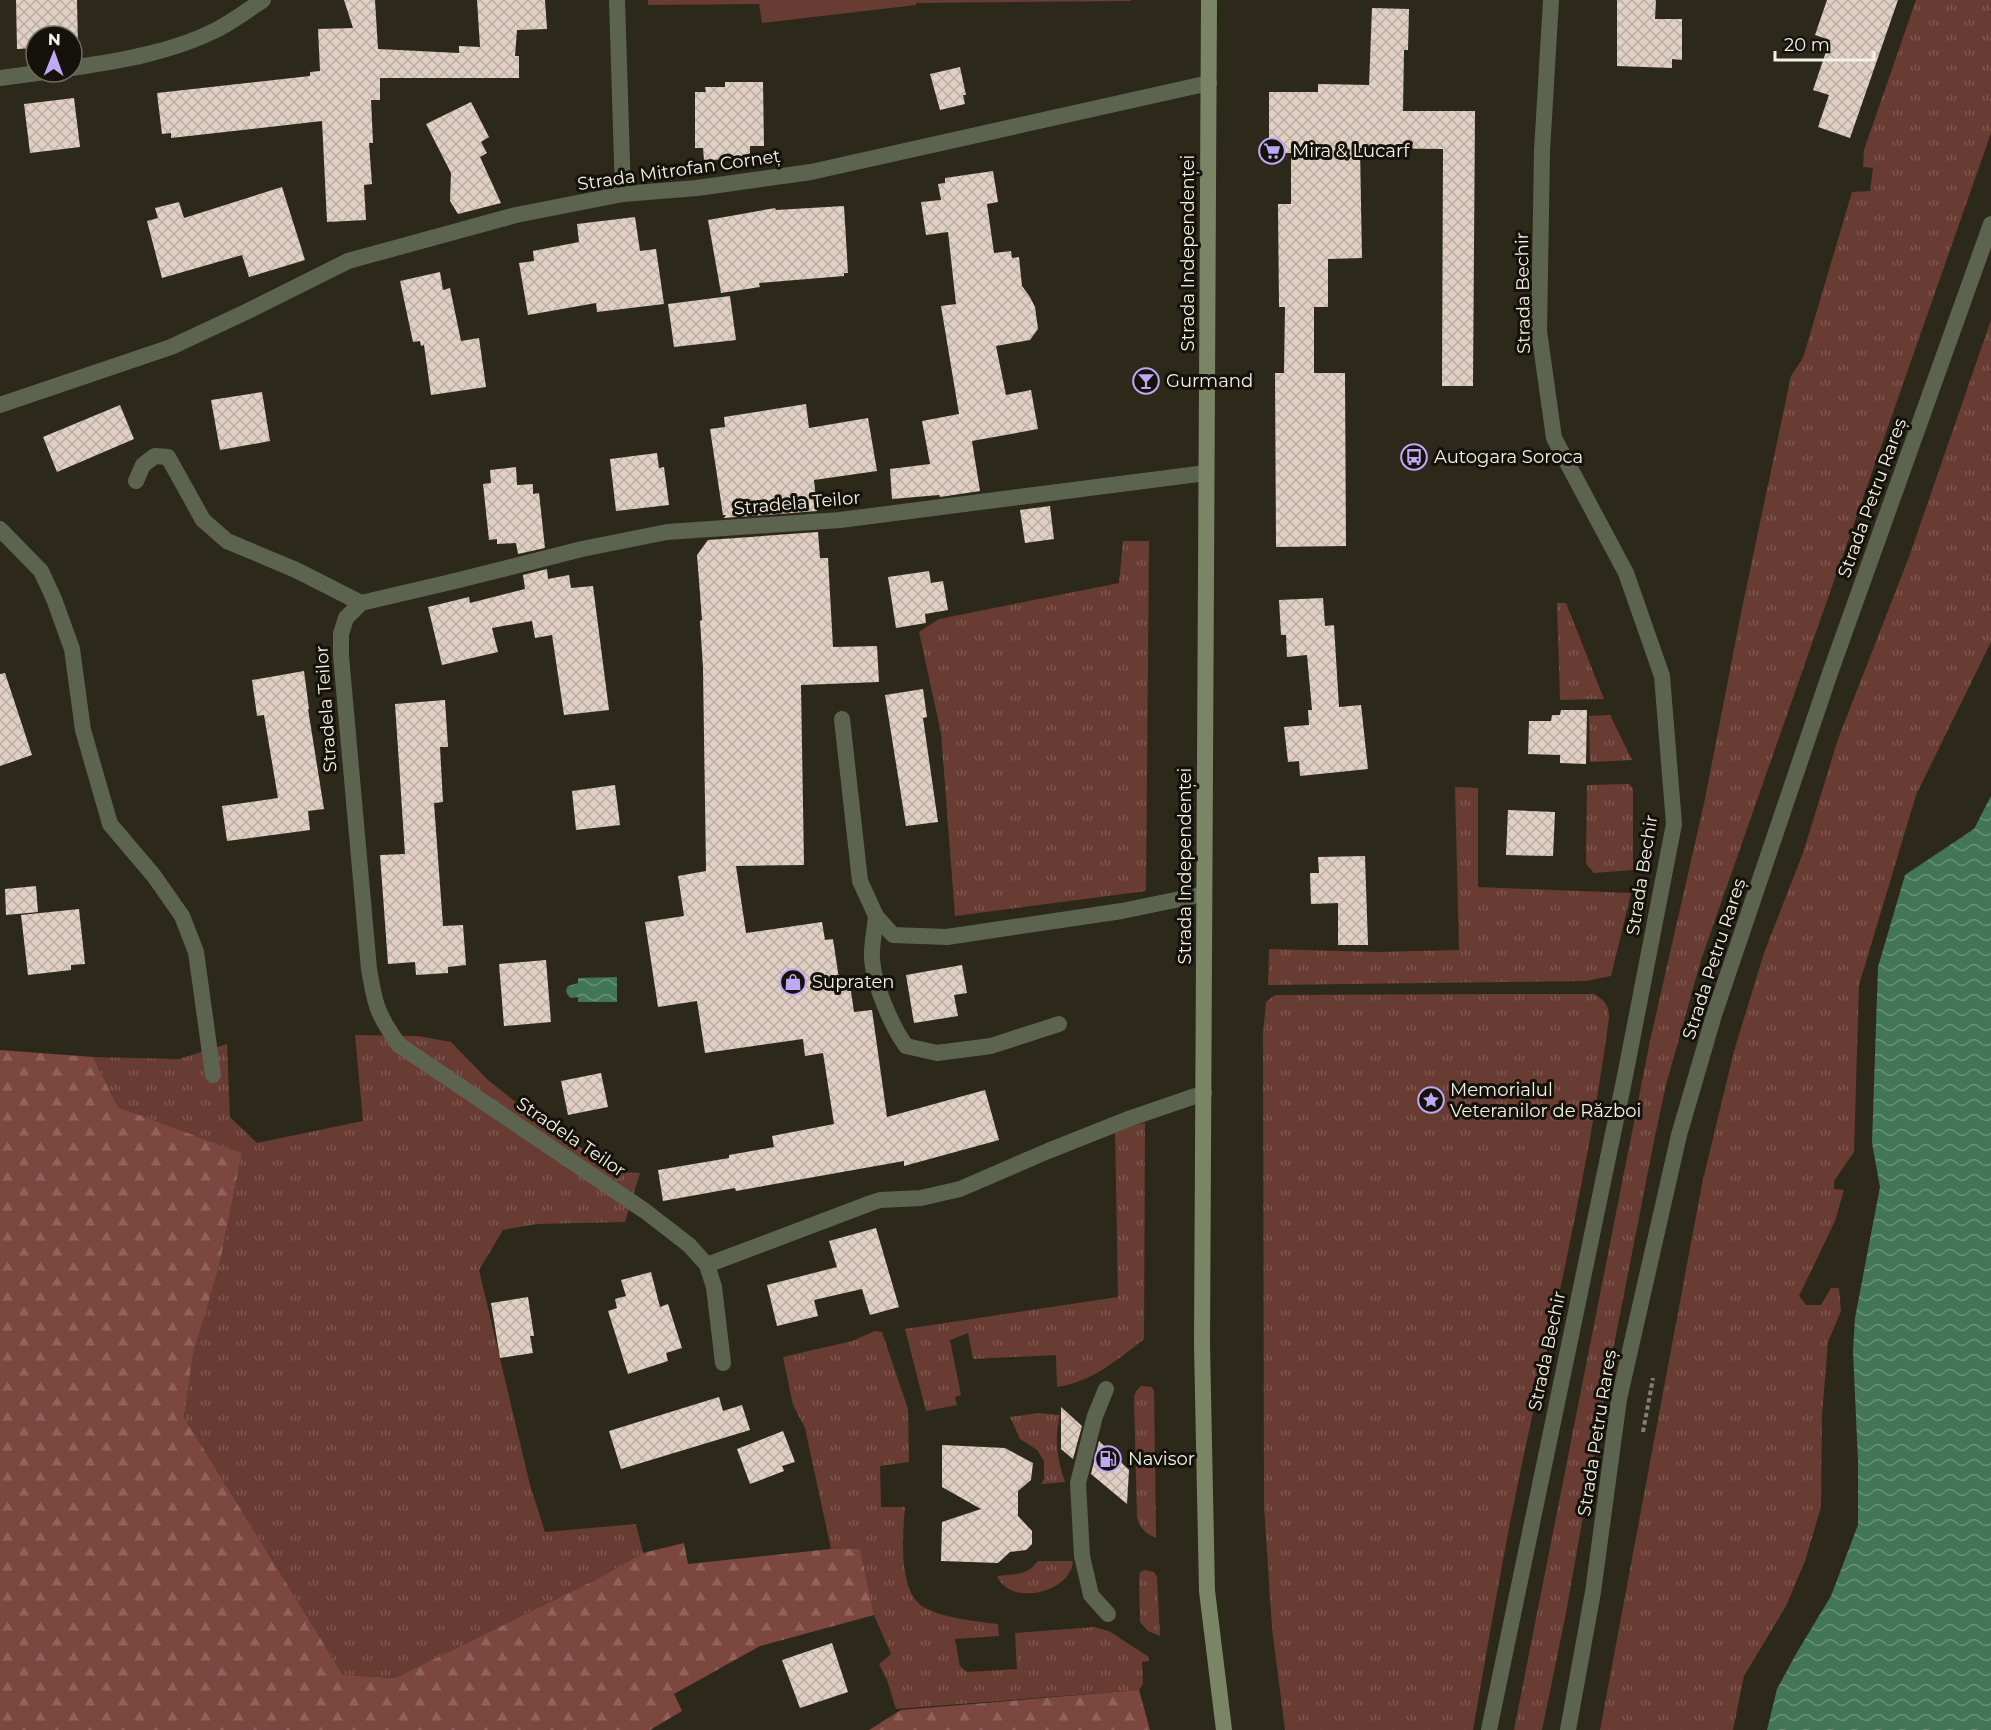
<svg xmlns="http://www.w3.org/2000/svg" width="1991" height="1730" font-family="Montserrat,sans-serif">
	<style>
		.grass { fill: url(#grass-tufts) }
		.forest { fill: url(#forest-firs) }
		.garden { fill: #683b33 }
		.water { fill: url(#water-waves) }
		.building { fill: url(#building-cross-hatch) }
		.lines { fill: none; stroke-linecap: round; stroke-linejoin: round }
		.path { stroke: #827e71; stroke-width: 4; stroke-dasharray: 4.5 3; stroke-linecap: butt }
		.service { stroke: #5c6450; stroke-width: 16 }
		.minor { stroke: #5c6450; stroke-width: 16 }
		.secondary { stroke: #798565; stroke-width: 16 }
		.labels { text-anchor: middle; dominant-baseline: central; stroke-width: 6; stroke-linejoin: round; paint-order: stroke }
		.poi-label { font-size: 18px; fill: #f4f1e7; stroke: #14120b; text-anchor: start }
		.street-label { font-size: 18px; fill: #f4f1e7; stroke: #14120b }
	</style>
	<defs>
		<pattern id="grass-tufts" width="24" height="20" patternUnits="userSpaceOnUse" patternTransform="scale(1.5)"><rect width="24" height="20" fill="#683b33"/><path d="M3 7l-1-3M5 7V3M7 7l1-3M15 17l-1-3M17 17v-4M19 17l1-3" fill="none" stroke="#7e5851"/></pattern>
		<pattern id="forest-firs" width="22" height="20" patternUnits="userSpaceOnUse" patternTransform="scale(1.5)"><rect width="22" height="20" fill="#7c473f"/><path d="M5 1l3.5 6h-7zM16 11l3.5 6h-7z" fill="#8f625b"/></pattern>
		<pattern id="water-waves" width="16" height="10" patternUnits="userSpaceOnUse" patternTransform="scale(1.5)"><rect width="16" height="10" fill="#437657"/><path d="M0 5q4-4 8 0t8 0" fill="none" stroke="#689177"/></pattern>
		<pattern id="building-cross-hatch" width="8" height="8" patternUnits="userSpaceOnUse" patternTransform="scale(1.5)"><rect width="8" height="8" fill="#e0cfc2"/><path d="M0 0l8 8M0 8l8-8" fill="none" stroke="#baada3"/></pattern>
	</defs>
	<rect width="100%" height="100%" fill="#2d291a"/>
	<!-- grass -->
	<g class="grass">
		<path d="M 1916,0 L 1991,0 L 1991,133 L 1701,960 L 1666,1085 L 1655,1136 L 1610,1365 L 1565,1618 L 1542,1730 L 1514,1730 L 1650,1041 L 1705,799 L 1741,613 L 1791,376 L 1803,358 L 1852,192 L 1870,191 L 1873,168 L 1863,167 L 1864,150 Z"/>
		<path d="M 1991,320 L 1991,642 L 1916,795 L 1859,985 L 1854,1152 L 1834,1181 L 1834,1189 L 1844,1190 L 1835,1221 L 1799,1296 L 1806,1305 L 1821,1305 L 1831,1288 L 1839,1288 L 1841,1311 L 1828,1342 L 1822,1415 L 1821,1507 L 1805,1561 L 1786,1606 L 1744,1676 L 1733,1730 L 1600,1730 L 1702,1184 L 1734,1051 L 1764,953 L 1803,853 L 1838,739 L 1909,557 Z"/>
		<path d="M 1123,541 L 1149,541 L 1146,891 L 955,916 L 941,733 L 919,632 L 939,619 L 1119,583 Z"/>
		<path d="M 1557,603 L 1566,603 L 1604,699 L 1560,700 Z"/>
		<path d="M 1610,715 L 1632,760 L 1590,762 L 1589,716 Z"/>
		<path d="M 1629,784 L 1633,789 L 1633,870 L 1594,873 L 1586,864 L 1587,785 Z"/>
		<path d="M 1455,787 L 1478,788 L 1478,887 L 1631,893 L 1611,976 L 1586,981 L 1268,985 L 1269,949 L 1377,952 L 1459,950 Z"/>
		<path d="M 1490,994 L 1594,994 C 1605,1001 1609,1004 1609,1018 C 1590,1160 1558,1300 1527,1440 C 1506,1536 1490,1633 1473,1730 L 1285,1730 L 1272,1628 L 1264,1505 L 1263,1034 L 1266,1002 L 1275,995 Z"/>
		<path d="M 355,1035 L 418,1036 L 451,1042 L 488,1080 L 537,1119 L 618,1172 L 640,1173 L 625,1222 L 537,1224 L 503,1230 L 479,1270 L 530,1485 L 545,1532 L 636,1524 L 643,1553 L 597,1579 L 395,1678 L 343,1675 L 184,1417 L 193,1353 L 219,1267 L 242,1153 L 118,1107 L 93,1057 L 179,1059 L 227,1044 L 230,1117 L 257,1143 L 363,1121 Z"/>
		<path d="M 1145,1123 L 1144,1339 C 1117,1360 1092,1382 1057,1387 L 1056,1355 L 973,1359 L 968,1333 L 950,1340 L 961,1395 L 955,1397 L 957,1405 L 926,1411 L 905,1329 L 1118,1297 L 1115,1128 Z"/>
		<path d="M 875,1331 L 882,1332 L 908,1409 L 909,1462 L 880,1466 L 881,1507 L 905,1507 C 903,1534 897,1593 925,1608 C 947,1619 975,1621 998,1624 L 999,1636 L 955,1639 L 960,1666 L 967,1672 L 1017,1669 L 1015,1633 L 1094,1627 L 1109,1631 L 1149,1657 L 1149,1661 L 1142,1662 L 1143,1684 L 1139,1690 L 896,1709 L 887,1680 L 879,1664 L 891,1654 L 874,1615 L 860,1550 L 831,1549 L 805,1428 L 793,1405 L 783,1357 L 852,1341 Z"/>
		<path d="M 1141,1386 L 1152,1387 L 1154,1391 L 1156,1537 C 1146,1536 1139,1526 1137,1517 L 1134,1397 L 1136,1391 Z"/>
		<path d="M 1038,1413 L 1060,1415 C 1054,1438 1057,1459 1065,1482 L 1041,1484 L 1044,1479 L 1044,1461 L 1037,1450 L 1020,1439 L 1010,1417 Z"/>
		<path d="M 1038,1561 L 1073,1561 C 1071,1593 1010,1607 997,1576 C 1014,1574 1027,1576 1038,1561 Z"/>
		<path d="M 1145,1570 L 1154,1572 L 1157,1577 L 1160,1636 L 1148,1631 L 1140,1622 L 1139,1578 L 1140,1572 Z"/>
	</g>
	<!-- forest -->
	<g class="forest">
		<path d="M 0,1050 L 93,1057 L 118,1107 L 242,1153 L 219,1267 L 193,1354 L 184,1417 L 343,1675 L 395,1678 L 597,1579 L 643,1553 L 684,1543 L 688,1564 L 831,1549 L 860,1549 L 874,1615 L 760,1646 L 674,1694 L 682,1711 L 650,1730 L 0,1730 Z"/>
		<path d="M 1139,1690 L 1150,1730 L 869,1730 L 901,1710 Z"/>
	</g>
	<!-- garden -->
	<path class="garden" d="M 648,0 L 1131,0 L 1131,1 L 916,3 L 916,5 L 762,23 L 759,4 L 648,5 Z"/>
	<!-- water -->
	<g class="water">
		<path d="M 1991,796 L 1991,1730 L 1767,1730 L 1777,1689 L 1796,1654 L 1831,1596 L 1858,1525 L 1858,1461 L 1853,1351 L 1855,1318 L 1880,1187 L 1872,1143 L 1878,967 L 1905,875 L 1974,829 Z"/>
		<path d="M 617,977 L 617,1002 L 578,1002 L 578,997 L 571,998 C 566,994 565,991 568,986 L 578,983 L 578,978 Z"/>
	</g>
	<!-- building -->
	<g class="building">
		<path d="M 16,0 L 77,0 L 78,47 L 72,47 L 72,36 L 36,36 L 36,48 L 17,49 Z"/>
		<path d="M 344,0 L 375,0 L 378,49 L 459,53 L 459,46 L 480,47 L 477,0 L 545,0 L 547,29 L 517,30 L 515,56 L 519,56 L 519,78 L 380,78 L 380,100 L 371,100 L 373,143 L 369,143 L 372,184 L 364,185 L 366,220 L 327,222 L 322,121 L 171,138 L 171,133 L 162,134 L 157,93 L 310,76 L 310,72 L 320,71 L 318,29 L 353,28 Z"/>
		<path d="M 1617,0 L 1656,0 L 1655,19 L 1682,19 L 1682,60 L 1672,59 L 1672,68 L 1617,66 Z"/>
		<path d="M 1827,0 L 1898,0 L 1850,138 L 1818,127 L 1829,95 L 1813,90 L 1830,40 L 1815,35 Z"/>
		<path d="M 1372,8 L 1409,9 L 1408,50 L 1404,50 L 1403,111 L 1475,111 L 1473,386 L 1442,386 L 1443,149 L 1360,148 L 1362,258 L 1328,259 L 1328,307 L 1314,307 L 1314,373 L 1345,373 L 1346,546 L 1276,547 L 1275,373 L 1284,373 L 1285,307 L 1279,307 L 1278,204 L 1291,204 L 1291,153 L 1269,153 L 1269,92 L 1318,92 L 1318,84 L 1369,85 Z"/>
		<path d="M 960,67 L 966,95 L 963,95 L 965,104 L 940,110 L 930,74 Z"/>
		<path d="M 725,82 L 763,82 L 764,146 L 750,146 L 750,159 L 704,160 L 703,148 L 695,148 L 695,92 L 706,92 L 705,87 L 725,87 Z"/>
		<path d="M 74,98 L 80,147 L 30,153 L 24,104 Z"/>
		<path d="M 471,102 L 489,137 L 481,142 L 487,153 L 480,157 L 501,203 L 458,214 L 450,201 L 451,173 L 426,124 Z"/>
		<path d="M 993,171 L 998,202 L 987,204 L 994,253 L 1011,251 L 1012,258 L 1019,257 L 1022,286 L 1030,297 L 1035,307 L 1038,329 L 1030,340 L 996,346 L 1006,395 L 1031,390 L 1038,429 L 972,441 L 980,491 L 940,497 L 939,495 L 892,499 L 890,469 L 930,464 L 922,421 L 959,414 L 941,306 L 956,304 L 948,232 L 926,235 L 921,202 L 941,200 L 938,184 L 945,183 L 945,178 Z"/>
		<path d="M 282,187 L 305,260 L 249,277 L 242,255 L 162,278 L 147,221 L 158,218 L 155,208 L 179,202 L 184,218 Z"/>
		<path d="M 844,206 L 848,273 L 844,273 L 844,276 L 759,283 L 760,287 L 721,293 L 708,220 L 775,208 L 776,210 Z"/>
		<path d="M 635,217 L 640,251 L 656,249 L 664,304 L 597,312 L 596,303 L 528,315 L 519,263 L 534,261 L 533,251 L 579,242 L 577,224 Z"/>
		<path d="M 440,272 L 443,290 L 450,288 L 461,341 L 479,338 L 486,387 L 431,395 L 424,345 L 421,346 L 420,341 L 413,342 L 400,281 Z"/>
		<path d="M 730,296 L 736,340 L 674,347 L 668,304 Z"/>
		<path d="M 262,392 L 270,441 L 220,450 L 211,400 Z"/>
		<path d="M 806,404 L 809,428 L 868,418 L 877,471 L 814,480 L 817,511 L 724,518 L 726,515 L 723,515 L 710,429 L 725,427 L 724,417 Z"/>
		<path d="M 120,405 L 134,439 L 57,472 L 43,437 Z"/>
		<path d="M 657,453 L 659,468 L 664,467 L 669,505 L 616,511 L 610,459 Z"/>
		<path d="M 516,467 L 517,485 L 533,484 L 533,494 L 539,493 L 545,548 L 518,554 L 516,543 L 497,544 L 497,539 L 489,540 L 483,484 L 491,483 L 490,470 Z"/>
		<path d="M 1050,506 L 1054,539 L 1025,543 L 1020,510 Z"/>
		<path d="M 818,532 L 820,558 L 828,558 L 833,647 L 877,646 L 879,682 L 801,685 L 804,865 L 736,866 L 746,933 L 822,922 L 825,940 L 833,939 L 839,979 L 849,978 L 854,1012 L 872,1010 L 887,1117 L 985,1090 L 999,1140 L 904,1166 L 904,1161 L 736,1191 L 735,1188 L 663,1201 L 658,1170 L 729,1158 L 729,1155 L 774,1147 L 772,1136 L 834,1124 L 823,1053 L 805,1056 L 803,1039 L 705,1053 L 697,1001 L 658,1007 L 645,922 L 684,916 L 678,876 L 706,871 L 703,668 L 700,621 L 702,620 L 697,555 L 708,540 Z"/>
		<path d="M 547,569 L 548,579 L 569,575 L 571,588 L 593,586 L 609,710 L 564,715 L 552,635 L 535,638 L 532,621 L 492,628 L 498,652 L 442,665 L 428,607 L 469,597 L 470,603 L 525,589 L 523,575 Z"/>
		<path d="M 929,571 L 931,583 L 943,581 L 948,610 L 925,614 L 926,623 L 896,628 L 888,577 Z"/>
		<path d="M 1323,598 L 1325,626 L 1334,625 L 1339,707 L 1361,705 L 1368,769 L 1300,776 L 1299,761 L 1288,762 L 1284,727 L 1309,725 L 1308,710 L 1312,710 L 1307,655 L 1287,657 L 1286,635 L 1281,635 L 1279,600 Z"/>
		<path d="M 304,671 L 309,709 L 308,709 L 324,809 L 308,811 L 310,830 L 227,841 L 222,806 L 278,798 L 264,715 L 257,716 L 252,680 Z"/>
		<path d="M 5,673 L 32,755 L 0,766 L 0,674 Z"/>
		<path d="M 923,689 L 927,717 L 923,718 L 938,822 L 906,826 L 885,695 Z"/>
		<path d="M 445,700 L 448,747 L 440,747 L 443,802 L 434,803 L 443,926 L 463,925 L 466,965 L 448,967 L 448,973 L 416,975 L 415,962 L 388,964 L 380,855 L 405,854 L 395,704 Z"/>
		<path d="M 1561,710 L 1587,710 L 1586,764 L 1560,763 L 1560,755 L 1528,754 L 1529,721 L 1551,721 L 1552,715 L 1560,715 Z"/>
		<path d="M 615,785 L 620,825 L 576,830 L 572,791 Z"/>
		<path d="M 1508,810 L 1555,812 L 1553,856 L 1506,855 Z"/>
		<path d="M 1365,856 L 1368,945 L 1338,945 L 1338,903 L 1311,904 L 1310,873 L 1319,873 L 1318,857 Z"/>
		<path d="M 36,886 L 38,912 L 6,915 L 5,889 Z"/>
		<path d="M 79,909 L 85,964 L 71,965 L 71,970 L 28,975 L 21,915 Z"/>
		<path d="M 546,960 L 551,1022 L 504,1026 L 499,964 Z"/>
		<path d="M 962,965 L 967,993 L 954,995 L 958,1016 L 914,1023 L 906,975 Z"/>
		<path d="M 601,1073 L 608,1107 L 568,1115 L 561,1081 Z"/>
		<path d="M 876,1228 L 899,1307 L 870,1315 L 862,1289 L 814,1300 L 818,1316 L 777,1326 L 767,1285 L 837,1267 L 829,1241 Z"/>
		<path d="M 651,1272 L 660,1307 L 668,1304 L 682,1348 L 666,1353 L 668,1361 L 628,1374 L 608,1311 L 617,1308 L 615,1299 L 626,1296 L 621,1280 Z"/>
		<path d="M 528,1297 L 534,1336 L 530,1336 L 533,1353 L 500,1358 L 491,1303 Z"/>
		<path d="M 719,1397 L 723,1411 L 742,1405 L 750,1430 L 621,1469 L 609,1431 Z"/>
		<path d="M 1061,1407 L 1082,1426 L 1073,1459 L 1061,1449 Z"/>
		<path d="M 783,1431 L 795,1462 L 782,1466 L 784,1471 L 750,1484 L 737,1449 Z"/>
		<path d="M 1099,1441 L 1129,1470 L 1127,1504 L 1091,1474 Z"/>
		<path d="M 942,1445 L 1005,1448 L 1033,1463 L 1031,1480 L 1018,1491 L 1018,1516 L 1032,1531 L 1032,1544 L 1026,1550 L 1010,1552 L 998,1563 L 941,1561 L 942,1522 L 981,1509 L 942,1487 Z"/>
		<path d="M 832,1643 L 848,1692 L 800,1708 L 782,1660 Z"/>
	</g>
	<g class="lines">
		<!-- path -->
		<path class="path" d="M 1643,1432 L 1653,1378"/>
		<!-- service -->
		<g class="service">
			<path d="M 136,481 L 143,465 L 155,456 L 168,457 L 203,520 L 227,541 L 296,570 L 361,603"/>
			<path d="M 842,719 L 860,881 L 876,916 L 893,935 L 947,937 L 1122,911 L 1204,894"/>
			<path d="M 876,916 C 875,930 871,945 872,959 C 874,985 891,1025 906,1046 L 937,1053 L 991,1046 L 1059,1024"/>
			<path d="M 707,1265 L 871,1203 L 880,1200 L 921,1198 L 960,1189 L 1048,1151 L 1131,1118 L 1204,1093"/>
			<path d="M 1106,1389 L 1095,1416 L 1078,1483 L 1082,1556 L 1091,1595 L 1108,1614"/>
		</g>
		<!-- minor -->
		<g class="minor">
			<path d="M 617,0 L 623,194"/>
			<path d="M 72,68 C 119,61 173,52 216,30 C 232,22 248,10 263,0"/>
			<path d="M 0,78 L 45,72"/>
			<path d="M 0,405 L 171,347 L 248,311 L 348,261 L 516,215 L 623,194 L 697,188 L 811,172 L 1209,83"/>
			<path d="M 0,529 L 41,571 L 54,599 L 72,649 L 83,730 L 110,824 L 154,876 L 182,916 L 196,952 L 213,1075"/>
			<path d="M 723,1363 L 714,1287 L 707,1265 L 689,1245 L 645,1211 L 399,1045 C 377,1014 375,1005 369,969 L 341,656 L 341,634 L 346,618 L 361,603 L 455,581 L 582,549 L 667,532 L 840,520 L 1206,473"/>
			<path d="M 1489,1730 L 1625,1076 L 1674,824 L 1662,676 L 1626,573 L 1554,438 L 1539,331 L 1542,151 L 1551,0"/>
			<path d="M 1568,1730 L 1593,1592 L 1619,1399 L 1679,1135 L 1714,1015 L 1830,673 L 1991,224"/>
		</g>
		<!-- secondary -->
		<path class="secondary" d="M 1209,0 L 1202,1344 L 1207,1591 L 1224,1730"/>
	</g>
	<!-- icons -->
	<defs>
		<g id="supermarket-ring" transform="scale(1.35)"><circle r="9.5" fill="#14120b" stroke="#bda9f5" stroke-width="1.5"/><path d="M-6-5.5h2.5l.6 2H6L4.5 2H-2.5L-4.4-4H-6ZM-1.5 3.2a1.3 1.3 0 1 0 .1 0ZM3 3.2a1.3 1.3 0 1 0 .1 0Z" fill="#bda9f5"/></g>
		<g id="bar-ring" transform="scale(1.35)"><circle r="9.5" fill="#14120b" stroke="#bda9f5" stroke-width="1.5"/><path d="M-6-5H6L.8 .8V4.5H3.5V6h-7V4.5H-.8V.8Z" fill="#bda9f5"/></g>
		<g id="bus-ring" transform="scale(1.35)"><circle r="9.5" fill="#14120b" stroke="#bda9f5" stroke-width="1.5"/><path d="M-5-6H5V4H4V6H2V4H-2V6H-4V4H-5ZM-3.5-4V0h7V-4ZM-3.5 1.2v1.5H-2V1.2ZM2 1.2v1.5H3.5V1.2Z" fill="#bda9f5"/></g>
		<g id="shop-ring" transform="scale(1.35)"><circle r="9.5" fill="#14120b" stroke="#bda9f5" stroke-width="1.5"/><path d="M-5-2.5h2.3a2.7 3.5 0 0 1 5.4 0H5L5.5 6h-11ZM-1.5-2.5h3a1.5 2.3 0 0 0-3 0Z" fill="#bda9f5"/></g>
		<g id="sight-ring" transform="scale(1.35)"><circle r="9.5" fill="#14120b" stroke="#bda9f5" stroke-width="1.5"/><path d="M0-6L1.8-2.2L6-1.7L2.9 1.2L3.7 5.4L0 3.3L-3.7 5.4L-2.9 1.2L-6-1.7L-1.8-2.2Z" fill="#bda9f5"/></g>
		<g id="fuel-ring" transform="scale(1.35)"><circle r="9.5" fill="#14120b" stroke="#bda9f5" stroke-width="1.5"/><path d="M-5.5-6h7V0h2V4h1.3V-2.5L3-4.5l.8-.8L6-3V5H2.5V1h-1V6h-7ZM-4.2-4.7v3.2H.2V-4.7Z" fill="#bda9f5"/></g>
	</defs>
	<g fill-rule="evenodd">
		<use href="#supermarket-ring" x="1272" y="151"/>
		<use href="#bar-ring" x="1146" y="381"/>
		<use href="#bus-ring" x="1414" y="457"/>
		<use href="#shop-ring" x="793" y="982"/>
		<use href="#sight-ring" x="1431" y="1100"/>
		<use href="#fuel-ring" x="1108" y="1459"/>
	</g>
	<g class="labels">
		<!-- poi labels -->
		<g class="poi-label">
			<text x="1292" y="151">Mira &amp; Lucarf</text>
			<text x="1166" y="381">Gurmand</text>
			<text x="1434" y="457">Autogara Soroca</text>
			<text x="812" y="982">Supraten</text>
			<text x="1450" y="1090">Memorialul<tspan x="1450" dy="21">Veteranilor de Război</tspan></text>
			<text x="1128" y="1459">Navisor</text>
		</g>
		<!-- street labels -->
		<g class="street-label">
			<text transform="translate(679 170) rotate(-8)">Strada Mitrofan Corneț</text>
			<text transform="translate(1188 253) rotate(-90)">Strada Independenței</text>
			<text transform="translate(1523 293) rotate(-91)">Strada Bechir</text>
			<text transform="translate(1872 498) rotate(-70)">Strada Petru Rareș</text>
			<text transform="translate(797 503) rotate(-5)">Stradela Teilor</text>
			<text transform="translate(326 709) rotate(-94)">Stradela Teilor</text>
			<text transform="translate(1185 866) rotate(-90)">Strada Independenței</text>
			<text transform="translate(1642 875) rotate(-81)">Strada Bechir</text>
			<text transform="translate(1714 959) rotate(-72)">Strada Petru Rareș</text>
			<text transform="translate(571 1137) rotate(34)">Stradela Teilor</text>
			<text transform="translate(1547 1351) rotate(-78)">Strada Bechir</text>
			<text transform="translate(1597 1433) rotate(-81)">Strada Petru Rareș</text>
		</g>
	</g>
	<!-- north arrow -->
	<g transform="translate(54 54) rotate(1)"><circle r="28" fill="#14120b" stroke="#6e6b63" stroke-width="1.5"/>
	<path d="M0-4.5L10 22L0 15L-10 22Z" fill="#bda9f5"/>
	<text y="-9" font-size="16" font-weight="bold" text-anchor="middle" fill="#f4f1e7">N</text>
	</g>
	<!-- scale -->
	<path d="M1775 51v9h99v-9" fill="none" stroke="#f4f1e7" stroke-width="3"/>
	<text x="1784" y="51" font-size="18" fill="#f4f1e7" stroke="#14120b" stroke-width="4.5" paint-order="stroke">20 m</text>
</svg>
